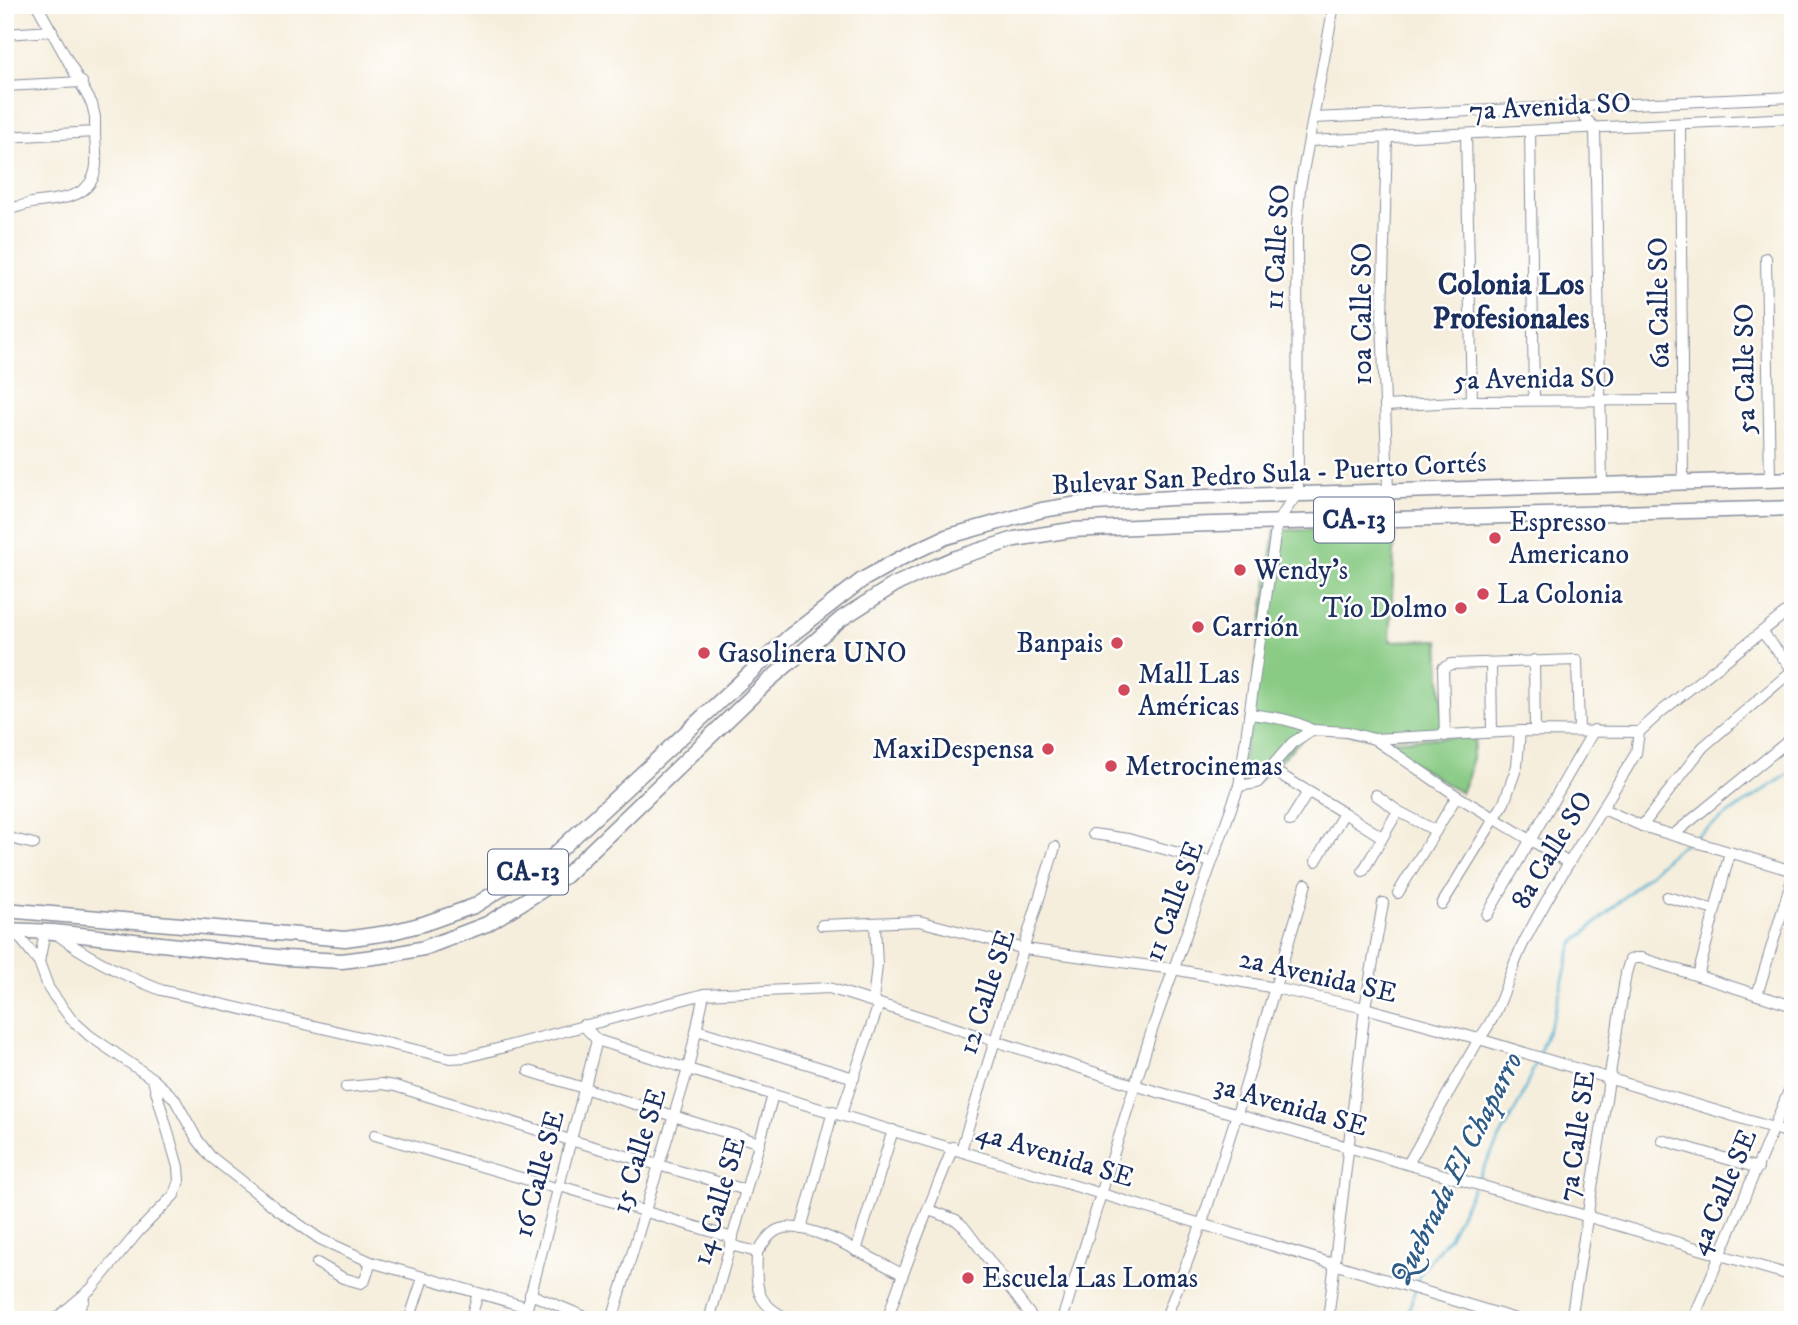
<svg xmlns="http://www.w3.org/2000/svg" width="1798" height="1325" font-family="'IM FELL DW Pica',serif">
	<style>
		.green { fill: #89cb84; stroke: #527d71; stroke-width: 2 }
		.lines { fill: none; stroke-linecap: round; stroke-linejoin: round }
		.stream { stroke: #52b1d0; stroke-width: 2.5 }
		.minor-casing { stroke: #888e9d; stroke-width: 12 }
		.highway-casing { stroke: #888e9d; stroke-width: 17 }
		.minor { stroke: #fff; stroke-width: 10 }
		.highway { stroke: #fff; stroke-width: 14 }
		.poi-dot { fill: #d1495b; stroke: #fff; stroke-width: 2.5 }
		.labels { text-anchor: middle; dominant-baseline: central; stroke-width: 5; stroke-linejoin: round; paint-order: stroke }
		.shield { fill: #fff; stroke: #5f6d8e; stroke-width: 2 }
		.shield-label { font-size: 26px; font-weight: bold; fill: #1b2f5e }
		.street-label { font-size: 28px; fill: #1b2f5e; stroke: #fff }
		.poi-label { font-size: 28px; fill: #1b2f5e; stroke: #fff; text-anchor: start }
		.neighbourhood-label { font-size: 30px; font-weight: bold; fill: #1b2f5e; stroke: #fff }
		.water-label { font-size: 30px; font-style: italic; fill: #2e5c86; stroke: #fff }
	</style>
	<rect width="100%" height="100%" fill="#fff"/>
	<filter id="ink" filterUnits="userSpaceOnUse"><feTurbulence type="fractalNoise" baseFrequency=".0143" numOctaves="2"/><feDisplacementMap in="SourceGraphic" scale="14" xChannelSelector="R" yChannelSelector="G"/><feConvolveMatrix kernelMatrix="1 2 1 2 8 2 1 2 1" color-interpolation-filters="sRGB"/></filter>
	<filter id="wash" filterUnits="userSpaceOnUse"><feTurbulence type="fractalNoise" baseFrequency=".00686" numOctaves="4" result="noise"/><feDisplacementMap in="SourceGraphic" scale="28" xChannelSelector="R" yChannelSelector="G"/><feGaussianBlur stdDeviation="1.57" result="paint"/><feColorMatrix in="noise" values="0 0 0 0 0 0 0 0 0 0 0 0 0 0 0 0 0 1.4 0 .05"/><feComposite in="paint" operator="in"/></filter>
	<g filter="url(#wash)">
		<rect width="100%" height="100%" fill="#f6eedc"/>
		<!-- green -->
		<g class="green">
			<path d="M 1275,530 L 1395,530 L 1390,641 L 1439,640 L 1444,734 L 1372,737 L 1313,728 L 1257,783 L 1239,786 Z"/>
			<path d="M 1476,736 L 1469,773 L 1461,793 L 1379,741 Z"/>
		</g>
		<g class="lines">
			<!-- stream -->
			<g class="stream">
				<path d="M 1694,837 L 1793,771"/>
				<path d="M 1539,1053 L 1554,1015 L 1572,945 L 1673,852 L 1685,843"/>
				<path d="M 1476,1182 L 1520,1101 L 1537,1060"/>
				<path d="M 1406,1320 L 1420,1273 L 1450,1235 L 1473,1188"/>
			</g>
		</g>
	</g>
	<g filter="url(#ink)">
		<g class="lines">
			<!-- minor casing -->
			<g class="minor-casing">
				<g id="minor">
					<path d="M 5,34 L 52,31"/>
					<path d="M 5,86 L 82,82"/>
					<path d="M 1575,108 L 1595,128 L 1602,485"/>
					<path d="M 1313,118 L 1793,97"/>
					<path d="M 1680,124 L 1683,482"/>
					<path d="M 1530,131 L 1534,399"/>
					<path d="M 1466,134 L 1472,401"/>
					<path d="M 5,137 L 95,132 L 95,117 L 92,104 L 37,5"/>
					<path d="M 1387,138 L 1382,316 L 1388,491"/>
					<path d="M 1309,141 L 1793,118"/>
					<path d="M 5,210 C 14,208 23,205 32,203 C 58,199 93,200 96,165 C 97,155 95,143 95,132"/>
					<path d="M 1766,258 L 1770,480"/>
					<path d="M 1386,406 L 1472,401 L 1683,400"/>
					<path d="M 1762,632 L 1793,670"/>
					<path d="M 1534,660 L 1535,731"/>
					<path d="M 1491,663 L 1492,732"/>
					<path d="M 1250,714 C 1272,717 1293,719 1312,730"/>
					<path d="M 1445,736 L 1443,668 L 1451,664 L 1577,660 L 1579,730"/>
					<path d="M 1374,739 L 1457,796 L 1569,863"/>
					<path d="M 1269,768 L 1344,813 L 1316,861"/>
					<path d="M 1239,786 L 1257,783 L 1292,743 L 1312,730 L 1347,732 L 1374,739 L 1520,731 L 1639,732"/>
					<path d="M 1376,795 L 1398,811 L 1436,831"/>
					<path d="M 1603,809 L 1642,826 L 1793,871"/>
					<path d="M 1344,813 L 1382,837"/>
					<path d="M 1290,821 L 1308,792"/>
					<path d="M 1642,826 L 1703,747 L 1793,670"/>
					<path d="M 1093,834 L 1128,839 L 1211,862"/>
					<path d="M 1673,835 L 1793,737"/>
					<path d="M 5,837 L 34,844"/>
					<path d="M 1363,871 L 1398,811"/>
					<path d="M 1398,893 L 1457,796"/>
					<path d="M 1667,897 L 1715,910"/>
					<path d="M 1442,904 L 1504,803 L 1517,766 L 1520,731"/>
					<path d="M 1487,915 L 1594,730"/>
					<path d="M 822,925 L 919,921 L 1025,949 L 1173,969 L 1275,988 L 1365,1008 L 1479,1039 L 1793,1134"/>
					<path d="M 14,930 L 39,962 L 49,989 L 71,1019 L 90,1036 L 153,1079 L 174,1098 L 197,1139 L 210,1156 L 277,1209 L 320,1239 L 371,1262 L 527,1307"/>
					<path d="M 54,932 C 86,957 123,975 161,990 L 450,1058 L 467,1057 L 704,994 L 829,988 L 1134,1085 L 1793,1276"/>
					<path d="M 39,962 L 45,932"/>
					<path d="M 1698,976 L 1730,852"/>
					<path d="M 1757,995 L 1793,876"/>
					<path d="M 873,1002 L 877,965 L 875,924"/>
					<path d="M 583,1025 L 597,1040 L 688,1069 L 1519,1320"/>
					<path d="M 697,1030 L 854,1078"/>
					<path d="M 529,1071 L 760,1143"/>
					<path d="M 346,1087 L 381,1084 L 395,1086 L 570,1140 L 746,1190"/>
					<path d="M 841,1114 L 879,1004"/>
					<path d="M 375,1135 L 559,1189"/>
					<path d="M 1662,1140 L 1758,1168"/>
					<path d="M 961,1150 L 1055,847"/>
					<path d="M 1408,1164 L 1479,1039 C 1502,1011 1507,975 1524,942 C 1557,877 1599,816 1636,753 L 1639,732 L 1662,711 L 1793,607"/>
					<path d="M 560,1186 L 733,1238"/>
					<path d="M 929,1210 L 956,1220 L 964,1227 L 1034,1320"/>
					<path d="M 801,1229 L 833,1111"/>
					<path d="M 730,1245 L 757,1252 C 764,1243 770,1232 780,1229 C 809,1219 875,1261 902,1274"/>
					<path d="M 856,1251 L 893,1130"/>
					<path d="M 757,1252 C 756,1288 754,1304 791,1320"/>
					<path d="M 317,1263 L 343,1278 L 361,1283 L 365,1280 L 371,1262"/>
					<path d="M 530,1294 L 593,1320"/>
					<path d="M 410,1317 L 423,1278"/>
					<path d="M 54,1320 L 92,1288 L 138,1232 L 174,1195 L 179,1181 L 178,1167 L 153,1080"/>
					<path d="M 71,1320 L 84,1300"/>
					<path d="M 470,1320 L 478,1294"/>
					<path d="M 524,1320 L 597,1040"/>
					<path d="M 612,1320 L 688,1069 L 704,994"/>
					<path d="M 709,1320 L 773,1095"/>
					<path d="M 887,1320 C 906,1261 930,1205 953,1147"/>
					<path d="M 1062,1320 L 1152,1030 L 1239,786 L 1277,522 L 1298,493 L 1297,226 L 1300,188 L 1334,5"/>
					<path d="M 1165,1320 L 1202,1223 L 1237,1114 L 1306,884"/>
					<path d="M 1328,1320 L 1365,1008 L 1383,903"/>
					<path d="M 1571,1320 L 1626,973 L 1630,960 L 1635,958 L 1641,958 L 1793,1006"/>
					<path d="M 1693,1320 L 1793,1081"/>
				</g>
			</g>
			<!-- highway casing -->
			<g class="highway-casing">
				<g id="highway">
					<path d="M 5,910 L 345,939 L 388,933 L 423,924 L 474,906 L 551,858 L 790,636 L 862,580 L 901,558 L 946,537 L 1042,510 L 1079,504 L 1171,498 L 1793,479"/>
					<path d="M 5,930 L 54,932 L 286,958 L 342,961 L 389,955 L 424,948 L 487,924 L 565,876 L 767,682 L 841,619 L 894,585 L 923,572 L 953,559 L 1015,539 L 1071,530 L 1178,525 L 1793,508"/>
				</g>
			</g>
			<!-- minor -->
			<use href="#minor" class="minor"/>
			<!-- highway -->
			<use href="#highway" class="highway"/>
		</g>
	</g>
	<!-- markers -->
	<g class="poi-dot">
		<circle cx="1495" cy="538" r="7"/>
		<circle cx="1240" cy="570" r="7"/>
		<circle cx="1483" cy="594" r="7"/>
		<circle cx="1461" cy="608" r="7"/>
		<circle cx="1198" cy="627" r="7"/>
		<circle cx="1117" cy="643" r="7"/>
		<circle cx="704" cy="653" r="7"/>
		<circle cx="1124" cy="690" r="7"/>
		<circle cx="1048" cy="749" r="7"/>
		<circle cx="1111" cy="766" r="7"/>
		<circle cx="968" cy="1278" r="7"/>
	</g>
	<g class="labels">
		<!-- shield labels -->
		<g class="shield">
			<rect x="1314" y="497.5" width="80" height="45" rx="5"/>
			<rect x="488" y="849.5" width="80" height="45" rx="5"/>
		</g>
		<g class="shield-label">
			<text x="1354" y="520">CA-13</text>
			<text x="528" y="872">CA-13</text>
		</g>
		<!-- street labels -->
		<g class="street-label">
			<text transform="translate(1550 107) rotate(-3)">7a Avenida SO</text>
			<text transform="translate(1277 247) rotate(-87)">11 Calle SO</text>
			<text transform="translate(1659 303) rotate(-91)">6a Calle SO</text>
			<text transform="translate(1362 314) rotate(-90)">10a Calle SO</text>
			<text transform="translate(1745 369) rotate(-91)">5a Calle SO</text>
			<text transform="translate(1534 379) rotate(-1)">5a Avenida SO</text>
			<text transform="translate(1269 474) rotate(-3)">Bulevar San Pedro Sula - Puerto Cortés</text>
			<text transform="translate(1552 850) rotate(-59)">8a Calle SO</text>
			<text transform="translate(1174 901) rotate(-70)">11 Calle SE</text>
			<text transform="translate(1318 976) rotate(13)">2a Avenida SE</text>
			<text transform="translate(987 992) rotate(-72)">12 Calle SE</text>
			<text transform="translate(1291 1106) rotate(16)">3a Avenida SE</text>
			<text transform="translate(1577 1136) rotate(-82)">7a Calle SE</text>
			<text transform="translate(639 1151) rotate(-73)">15 Calle SE</text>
			<text transform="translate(1055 1155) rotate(17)">4a Avenida SE</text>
			<text transform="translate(539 1174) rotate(-75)">16 Calle SE</text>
			<text transform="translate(1723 1192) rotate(-67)">4a Calle SE</text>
			<text transform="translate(719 1201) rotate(-74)">14 Calle SE</text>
		</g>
		<!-- poi labels -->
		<g class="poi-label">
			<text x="1509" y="522">Espresso<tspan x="1509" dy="32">Americano</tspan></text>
			<text x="1254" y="570">Wendy's</text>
			<text x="1497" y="594">La Colonia</text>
			<text x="1447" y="608" text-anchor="end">Tío Dolmo</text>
			<text x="1212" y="627">Carrión</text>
			<text x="1103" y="643" text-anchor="end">Banpais</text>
			<text x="718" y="653">Gasolinera UNO</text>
			<text x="1138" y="674">Mall Las<tspan x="1138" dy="32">Américas</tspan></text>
			<text x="1034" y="749" text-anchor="end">MaxiDespensa</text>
			<text x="1125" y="766">Metrocinemas</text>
			<text x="982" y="1278">Escuela Las Lomas</text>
		</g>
		<!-- neighbourhood labels -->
		<g class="neighbourhood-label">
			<text x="1511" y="285">Colonia Los<tspan x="1511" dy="34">Profesionales</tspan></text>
		</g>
		<!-- water labels -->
		<g class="water-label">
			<text transform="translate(1457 1169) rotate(-63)">Quebrada El Chaparro</text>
		</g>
	</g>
	<!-- margin -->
	<rect width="1798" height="1325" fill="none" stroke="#fff" stroke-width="28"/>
</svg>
